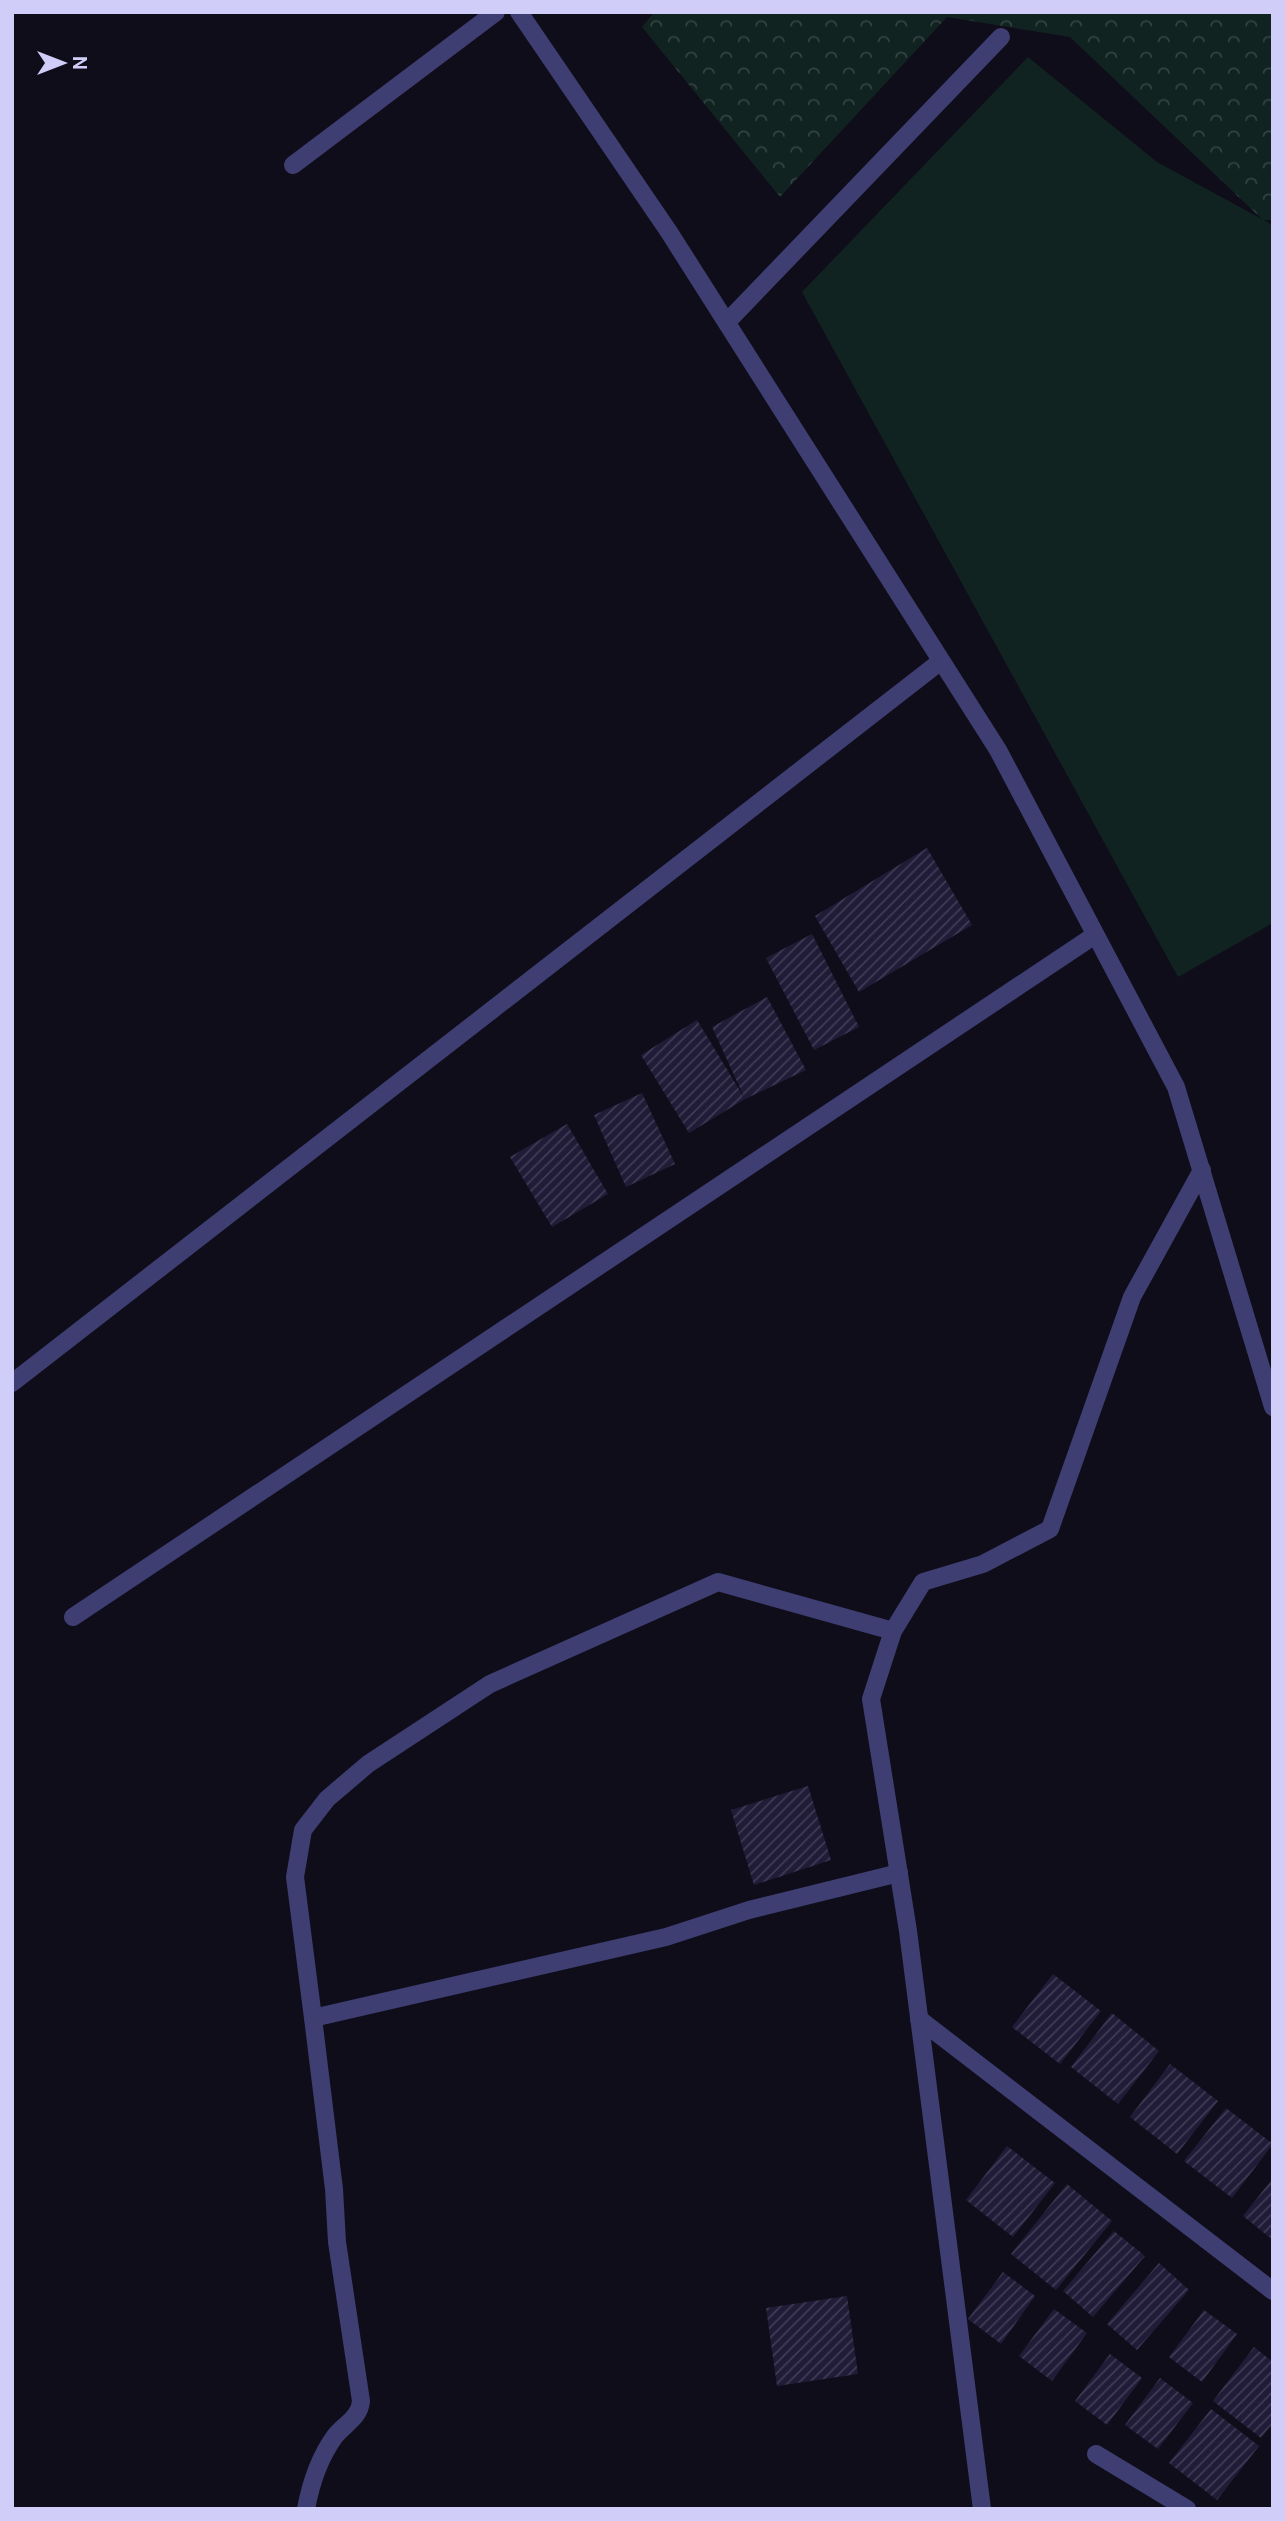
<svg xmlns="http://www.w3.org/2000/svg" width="1285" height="2521" font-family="'DM Sans',sans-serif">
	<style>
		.forest { fill: url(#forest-crowns) }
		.park { fill: #112321 }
		.building { fill: url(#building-hatch) }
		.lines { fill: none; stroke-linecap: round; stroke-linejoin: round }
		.minor { stroke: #3e3e72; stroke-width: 18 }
		.tertiary { stroke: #3e3e72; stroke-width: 18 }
	</style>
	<defs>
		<pattern id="forest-crowns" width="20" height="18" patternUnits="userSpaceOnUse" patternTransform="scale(1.75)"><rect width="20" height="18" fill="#112321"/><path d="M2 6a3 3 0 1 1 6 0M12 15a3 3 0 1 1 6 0" fill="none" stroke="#334242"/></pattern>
		<pattern id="building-hatch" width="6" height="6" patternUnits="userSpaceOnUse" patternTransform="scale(1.75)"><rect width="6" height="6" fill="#201c38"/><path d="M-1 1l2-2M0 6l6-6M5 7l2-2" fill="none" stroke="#3f3c56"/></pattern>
	</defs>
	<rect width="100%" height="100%" fill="#0f0d1a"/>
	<!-- forest -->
	<path class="forest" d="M 654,12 L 1273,12 L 1273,220 L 1263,220 L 1070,37 L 947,17 L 780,197 L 642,27 Z"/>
	<!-- park -->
	<path class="park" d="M 1028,57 L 1157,162 L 1273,225 L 1273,923 L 1178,977 L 802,292 Z"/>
	<!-- building -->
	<g class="building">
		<path d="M 927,848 L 972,925 L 859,992 L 815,916 Z"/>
		<path d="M 812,934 L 859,1027 L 814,1050 L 766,958 Z"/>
		<path d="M 767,997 L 806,1070 L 745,1099 L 689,1133 L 641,1055 L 697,1020 L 745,1099 L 712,1027 Z"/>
		<path d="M 642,1093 L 675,1164 L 626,1187 L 594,1115 Z"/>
		<path d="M 567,1124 L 608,1194 L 552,1227 L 510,1157 Z"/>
		<path d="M 808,1786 L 831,1860 L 754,1885 L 731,1810 Z"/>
		<path d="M 1053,1974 L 1101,2011 L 1060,2064 L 1012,2027 Z"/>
		<path d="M 1112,2013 L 1159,2051 L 1118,2104 L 1071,2067 Z"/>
		<path d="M 1170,2064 L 1218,2101 L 1177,2154 L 1130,2117 Z"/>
		<path d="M 1226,2108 L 1273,2144 L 1232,2198 L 1184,2161 Z"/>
		<path d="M 1007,2146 L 1055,2183 L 1013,2237 L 966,2200 Z"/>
		<path d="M 1273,2178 L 1273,2240 L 1243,2216 Z"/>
		<path d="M 1067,2184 L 1112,2221 L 1056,2290 L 1011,2254 Z"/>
		<path d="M 1114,2231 L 1145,2256 L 1093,2317 L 1063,2291 Z"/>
		<path d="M 1159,2263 L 1189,2290 L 1137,2350 L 1107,2324 Z"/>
		<path d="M 1003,2272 L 1035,2296 L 1001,2344 L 968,2319 Z"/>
		<path d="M 847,2296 L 858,2374 L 777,2386 L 766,2308 Z"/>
		<path d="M 1054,2309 L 1087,2333 L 1052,2381 L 1019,2356 Z"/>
		<path d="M 1204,2310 L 1237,2334 L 1202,2382 L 1169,2357 Z"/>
		<path d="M 1254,2347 L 1273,2362 L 1273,2423 L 1261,2438 L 1213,2401 Z"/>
		<path d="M 1110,2354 L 1142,2378 L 1107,2425 L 1075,2401 Z"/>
		<path d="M 1160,2378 L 1193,2403 L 1158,2449 L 1125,2425 Z"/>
		<path d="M 1211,2409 L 1259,2446 L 1217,2500 L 1169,2463 Z"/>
	</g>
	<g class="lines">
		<!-- minor -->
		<g class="minor">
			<path d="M 293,165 L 496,12"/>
			<path d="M 727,322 L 1001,37"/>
			<path d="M 12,1383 L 941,661"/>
			<path d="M 73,1617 L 1095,935"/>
			<path d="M 313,2018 L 295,1877 L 303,1830 L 327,1799 L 368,1764 L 490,1684 L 718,1582 L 893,1631"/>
			<path d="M 919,2019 L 1273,2291"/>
			<path d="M 1096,2454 L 1187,2509"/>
			<path d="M 306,2509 C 311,2482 319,2458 335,2436 C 345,2424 360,2417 361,2401 L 337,2242 L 334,2189 L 313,2018 L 666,1937 L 749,1910 L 899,1873"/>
			<path d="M 982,2509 L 908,1931 L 871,1699 L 893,1631 L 923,1582 L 983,1564 L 1050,1529 L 1132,1297 L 1202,1170"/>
		</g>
		<!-- tertiary -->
		<path class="tertiary" d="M 519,12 L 669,232 L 998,750 L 1176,1087 L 1273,1407"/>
	</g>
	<!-- border -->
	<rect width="1285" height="2521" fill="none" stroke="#d0cdf8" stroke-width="28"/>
	<!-- north arrow -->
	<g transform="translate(63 63) rotate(90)" stroke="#0f0d1a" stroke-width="5" paint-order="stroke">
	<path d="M0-5L12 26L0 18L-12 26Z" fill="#d0cdf8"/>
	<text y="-10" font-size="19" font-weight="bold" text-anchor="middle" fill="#d0cdf8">N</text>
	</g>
</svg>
